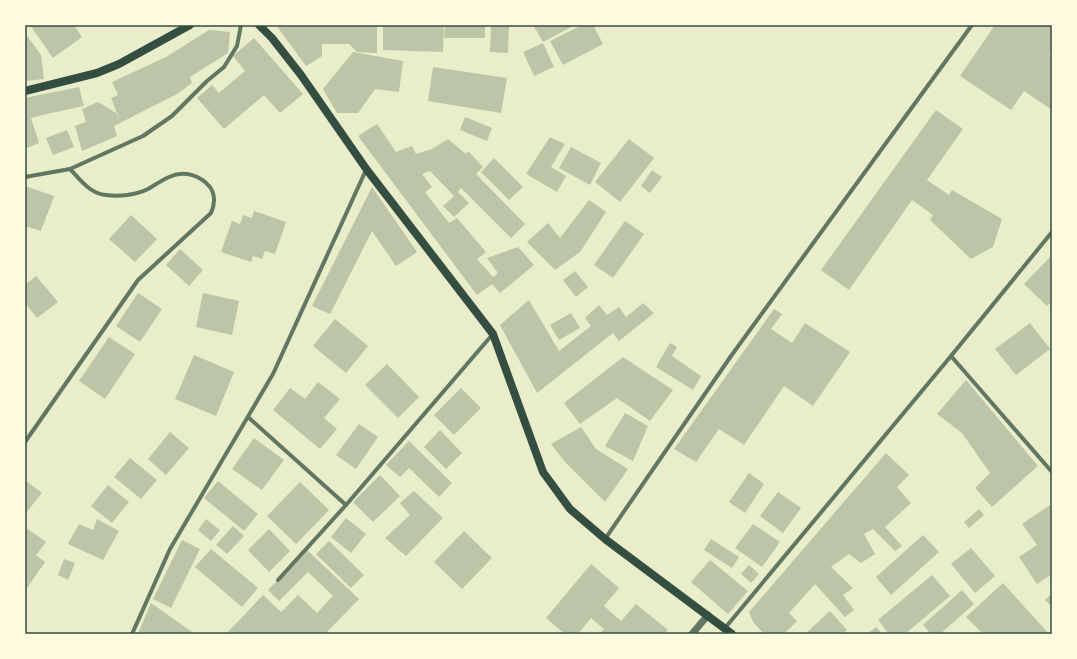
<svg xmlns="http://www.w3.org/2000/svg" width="1077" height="659" font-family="'PT Sans',sans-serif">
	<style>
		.building { fill: #bcc5a7 }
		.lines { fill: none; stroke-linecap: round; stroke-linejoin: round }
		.minor { stroke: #617663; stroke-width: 4 }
		.tertiary { stroke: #617663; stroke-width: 7 }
		.secondary { stroke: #344e41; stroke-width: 8 }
		.neatline { fill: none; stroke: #344e41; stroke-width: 1.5 }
	</style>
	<rect width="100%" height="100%" fill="#e9edc9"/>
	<!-- building -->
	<g class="building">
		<path d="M 30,25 L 74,25 L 82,37 L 53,58 Z"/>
		<path d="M 276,25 L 377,25 L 377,53 L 357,52 L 349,44 L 322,44 L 322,56 L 306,66 Z"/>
		<path d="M 383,25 L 444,25 L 443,52 L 383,50 Z"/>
		<path d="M 445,25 L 485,25 L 485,38 L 444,38 Z"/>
		<path d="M 491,25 L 509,25 L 508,53 L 490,52 Z"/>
		<path d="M 533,25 L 575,25 L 543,42 Z"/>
		<path d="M 582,25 L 593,25 L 603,44 L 563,65 L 550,41 Z"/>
		<path d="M 995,25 L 1052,25 L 1052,50 L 1049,55 L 1052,57 L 1052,110 L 1024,91 L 1011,110 L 960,76 Z"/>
		<path d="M 209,30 L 230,32 L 228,53 L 190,77 L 192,83 L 177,94 L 114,126 L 117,136 L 82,151 L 75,126 L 86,122 L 82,109 L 98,102 L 116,113 L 120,121 L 111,98 L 118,95 L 112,82 L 166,57 Z"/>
		<path d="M 25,33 L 41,55 L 44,79 L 25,81 Z"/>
		<path d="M 254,38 L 303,94 L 280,113 L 264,95 L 224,129 L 197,98 L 212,85 L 219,93 L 245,71 L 233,56 Z"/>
		<path d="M 543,43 L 554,67 L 534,76 L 523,52 Z"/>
		<path d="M 353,52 L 403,61 L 399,92 L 375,89 L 358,113 L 337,113 L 323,89 Z"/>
		<path d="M 433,67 L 507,78 L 501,113 L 428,101 Z"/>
		<path d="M 79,87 L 84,106 L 42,115 L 31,118 L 39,143 L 25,149 L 25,98 Z"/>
		<path d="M 936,110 L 963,129 L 927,180 L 949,195 L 952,190 L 1002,219 L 993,247 L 971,259 L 930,220 L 933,215 L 912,200 L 849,290 L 821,270 Z"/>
		<path d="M 465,117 L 492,128 L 487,141 L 460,130 Z"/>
		<path d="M 377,124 L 396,152 L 412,146 L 416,154 L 432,149 L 448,139 L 466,154 L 468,151 L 483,167 L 476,174 L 525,224 L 511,238 L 461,188 L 458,192 L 469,203 L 454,217 L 443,206 L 454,196 L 430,171 L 422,174 L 432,187 L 425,192 L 449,223 L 457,218 L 486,252 L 477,259 L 493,277 L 498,273 L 487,258 L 518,247 L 534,265 L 500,293 L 492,284 L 477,295 L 358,136 Z"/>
		<path d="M 67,130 L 74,147 L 53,155 L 46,138 Z"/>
		<path d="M 550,137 L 565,144 L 551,167 L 566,176 L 557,192 L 526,174 Z"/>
		<path d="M 629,139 L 654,158 L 620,202 L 595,182 Z"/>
		<path d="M 571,147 L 601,163 L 590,185 L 559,168 Z"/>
		<path d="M 494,158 L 523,187 L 509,200 L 481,172 Z"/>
		<path d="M 652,170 L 662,177 L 650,193 L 641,186 Z"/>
		<path d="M 25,186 L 54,196 L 41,231 L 25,226 Z"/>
		<path d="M 372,187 L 417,252 L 396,266 L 372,231 L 330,314 L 312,306 Z"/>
		<path d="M 589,200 L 606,212 L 580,252 L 555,270 L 527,242 L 548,223 L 560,238 Z"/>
		<path d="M 254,211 L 286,222 L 275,254 L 265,251 L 262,259 L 253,256 L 251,262 L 221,252 L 232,221 L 240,224 L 243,215 L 252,218 Z"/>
		<path d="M 131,215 L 157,239 L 135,262 L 109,239 Z"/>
		<path d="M 625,221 L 644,234 L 613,278 L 594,265 Z"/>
		<path d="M 180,249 L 203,270 L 189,286 L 166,265 Z"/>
		<path d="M 1052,255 L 1052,301 L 1047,306 L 1024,284 Z"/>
		<path d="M 575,271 L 588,287 L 576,297 L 563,280 Z"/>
		<path d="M 36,276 L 58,302 L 37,318 L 25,303 L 25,285 Z"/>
		<path d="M 138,293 L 162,309 L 140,342 L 116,326 Z"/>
		<path d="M 203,293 L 239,301 L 232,335 L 196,327 Z"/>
		<path d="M 529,300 L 559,351 L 591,326 L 585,318 L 599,305 L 607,315 L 619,307 L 626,317 L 643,303 L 654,313 L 619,341 L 613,333 L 537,393 L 500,325 Z"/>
		<path d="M 774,309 L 782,314 L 771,329 L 792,343 L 805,323 L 850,352 L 813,406 L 784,386 L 744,445 L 719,429 L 696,462 L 674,449 Z"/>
		<path d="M 571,313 L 580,328 L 559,340 L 550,325 Z"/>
		<path d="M 335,319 L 368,346 L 346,373 L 313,346 Z"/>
		<path d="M 1030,323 L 1050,349 L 1016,375 L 995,349 Z"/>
		<path d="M 109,337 L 135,354 L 105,399 L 79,381 Z"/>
		<path d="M 670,343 L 677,347 L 672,356 L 701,376 L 693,390 L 656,367 Z"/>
		<path d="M 194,355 L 234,372 L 216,416 L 175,399 Z"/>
		<path d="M 623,357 L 673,390 L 650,421 L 617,398 L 580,424 L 564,403 Z"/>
		<path d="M 387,364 L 419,397 L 398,418 L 365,385 Z"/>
		<path d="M 966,380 L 1038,466 L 992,507 L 975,488 L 990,473 L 962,433 L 937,414 Z"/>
		<path d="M 318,382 L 340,399 L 324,418 L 337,429 L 320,449 L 273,410 L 290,388 L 305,399 Z"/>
		<path d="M 461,388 L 481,408 L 454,435 L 434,415 Z"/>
		<path d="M 625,413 L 648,426 L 633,461 L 605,446 Z"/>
		<path d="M 359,424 L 378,437 L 356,469 L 336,455 Z"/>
		<path d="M 581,427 L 596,449 L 628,469 L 605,502 L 566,463 L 551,444 Z"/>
		<path d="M 440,430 L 462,453 L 446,469 L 424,447 Z"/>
		<path d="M 170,432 L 189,448 L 166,475 L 148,459 Z"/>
		<path d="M 254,438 L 284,460 L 262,490 L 232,469 Z"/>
		<path d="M 409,441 L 452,483 L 439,497 L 409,468 L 400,477 L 386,465 Z"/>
		<path d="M 886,453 L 909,475 L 897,487 L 911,503 L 885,527 L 902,546 L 895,551 L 873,529 L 864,534 L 875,554 L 861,563 L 849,554 L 831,567 L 853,588 L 843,595 L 854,610 L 845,617 L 815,584 L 789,613 L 797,621 L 784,634 L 764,634 L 753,622 L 749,612 Z"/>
		<path d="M 130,458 L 157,480 L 141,499 L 114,477 Z"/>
		<path d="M 749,473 L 764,484 L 745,513 L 729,502 Z"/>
		<path d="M 380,475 L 400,496 L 373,522 L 353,502 Z"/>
		<path d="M 25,480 L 42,493 L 25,514 Z"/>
		<path d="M 218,481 L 258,514 L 244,531 L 204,498 Z"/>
		<path d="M 300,482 L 329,510 L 296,544 L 267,516 Z"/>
		<path d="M 108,485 L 129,502 L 112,523 L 91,506 Z"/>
		<path d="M 414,491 L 443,518 L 406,556 L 385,538 L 410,515 L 400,503 Z"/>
		<path d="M 778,492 L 801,508 L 783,533 L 760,516 Z"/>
		<path d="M 1050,505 L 1052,508 L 1052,574 L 1037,584 L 1019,557 L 1037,545 L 1022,524 Z"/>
		<path d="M 979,509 L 984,515 L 969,528 L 964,522 Z"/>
		<path d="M 346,518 L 366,534 L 351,553 L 331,537 Z"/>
		<path d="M 97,519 L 119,531 L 103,560 L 68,544 L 79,524 L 93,530 Z"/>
		<path d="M 206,519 L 220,530 L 211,541 L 198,530 Z"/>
		<path d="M 753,524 L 780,542 L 762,567 L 735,548 Z"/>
		<path d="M 233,526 L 244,536 L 227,554 L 216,545 Z"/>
		<path d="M 25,527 L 46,542 L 36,555 L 45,562 L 27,588 L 25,586 Z"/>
		<path d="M 269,529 L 290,551 L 269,572 L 248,550 Z"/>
		<path d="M 464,531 L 492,558 L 462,589 L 434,562 Z"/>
		<path d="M 923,535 L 939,552 L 891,595 L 876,577 Z"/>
		<path d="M 711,539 L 739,557 L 732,568 L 704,550 Z"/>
		<path d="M 182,540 L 200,549 L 171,608 L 153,599 Z"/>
		<path d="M 329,541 L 364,575 L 351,588 L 316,554 Z"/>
		<path d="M 971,548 L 995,576 L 975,593 L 951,564 Z"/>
		<path d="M 211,549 L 258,588 L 242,607 L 195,567 Z"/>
		<path d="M 307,550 L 359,599 L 325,634 L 226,634 L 263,595 L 281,612 L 298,595 L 317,613 L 333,596 L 308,572 L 279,601 L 268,590 Z"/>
		<path d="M 64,559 L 75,563 L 68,580 L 58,575 Z"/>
		<path d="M 710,560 L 748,591 L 728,614 L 691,582 Z"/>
		<path d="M 591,564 L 619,588 L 604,606 L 621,621 L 636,604 L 668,630 L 664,634 L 599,634 L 604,629 L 591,618 L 578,634 L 565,634 L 546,618 Z"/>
		<path d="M 749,565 L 759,574 L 751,583 L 741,574 Z"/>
		<path d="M 932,575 L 950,596 L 905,634 L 889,634 L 878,620 Z"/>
		<path d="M 1003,583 L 1049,634 L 983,634 L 966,617 Z"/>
		<path d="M 962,590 L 974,604 L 940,634 L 931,634 L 923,625 Z"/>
		<path d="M 1052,593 L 1052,607 L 1045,600 Z"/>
		<path d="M 151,603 L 195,634 L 138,634 Z"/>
		<path d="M 830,611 L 847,630 L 842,634 L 805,634 Z"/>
		<path d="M 876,627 L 882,634 L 867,634 Z"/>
	</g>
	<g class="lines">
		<!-- minor -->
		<g class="minor">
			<path d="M 25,177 L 70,169 L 143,136 L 172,116 L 207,81 L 224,67 L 237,46 L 241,25"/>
			<path d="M 951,356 L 1052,472"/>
			<path d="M 248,417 L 346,505"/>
			<path d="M 25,442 L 138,280 L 211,213 C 215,204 216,196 210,187 C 200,175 184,170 169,177 C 162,180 155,185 148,189 C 136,195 119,197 106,195 C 90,194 80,179 70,169"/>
			<path d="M 605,539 L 731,356 L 972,25"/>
			<path d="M 278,580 L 346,505 L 492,335"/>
			<path d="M 725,628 L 951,356 L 1052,232"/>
			<path d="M 132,634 L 170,549 L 273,374 L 366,170"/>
		</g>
		<!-- tertiary -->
		<path class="tertiary" d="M 692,634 L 708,615"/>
		<!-- secondary -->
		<g class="secondary">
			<path d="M 259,25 L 272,38 L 301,75 L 367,170 L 493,334 L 543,472 L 570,509 L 605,539 L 732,634"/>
			<path d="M 25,91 L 97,73 L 119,64 L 190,25"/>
		</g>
	</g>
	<!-- border -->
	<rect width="1077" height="659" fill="none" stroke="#fefae0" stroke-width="52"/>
	<rect x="26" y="26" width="1025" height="607" class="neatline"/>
</svg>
